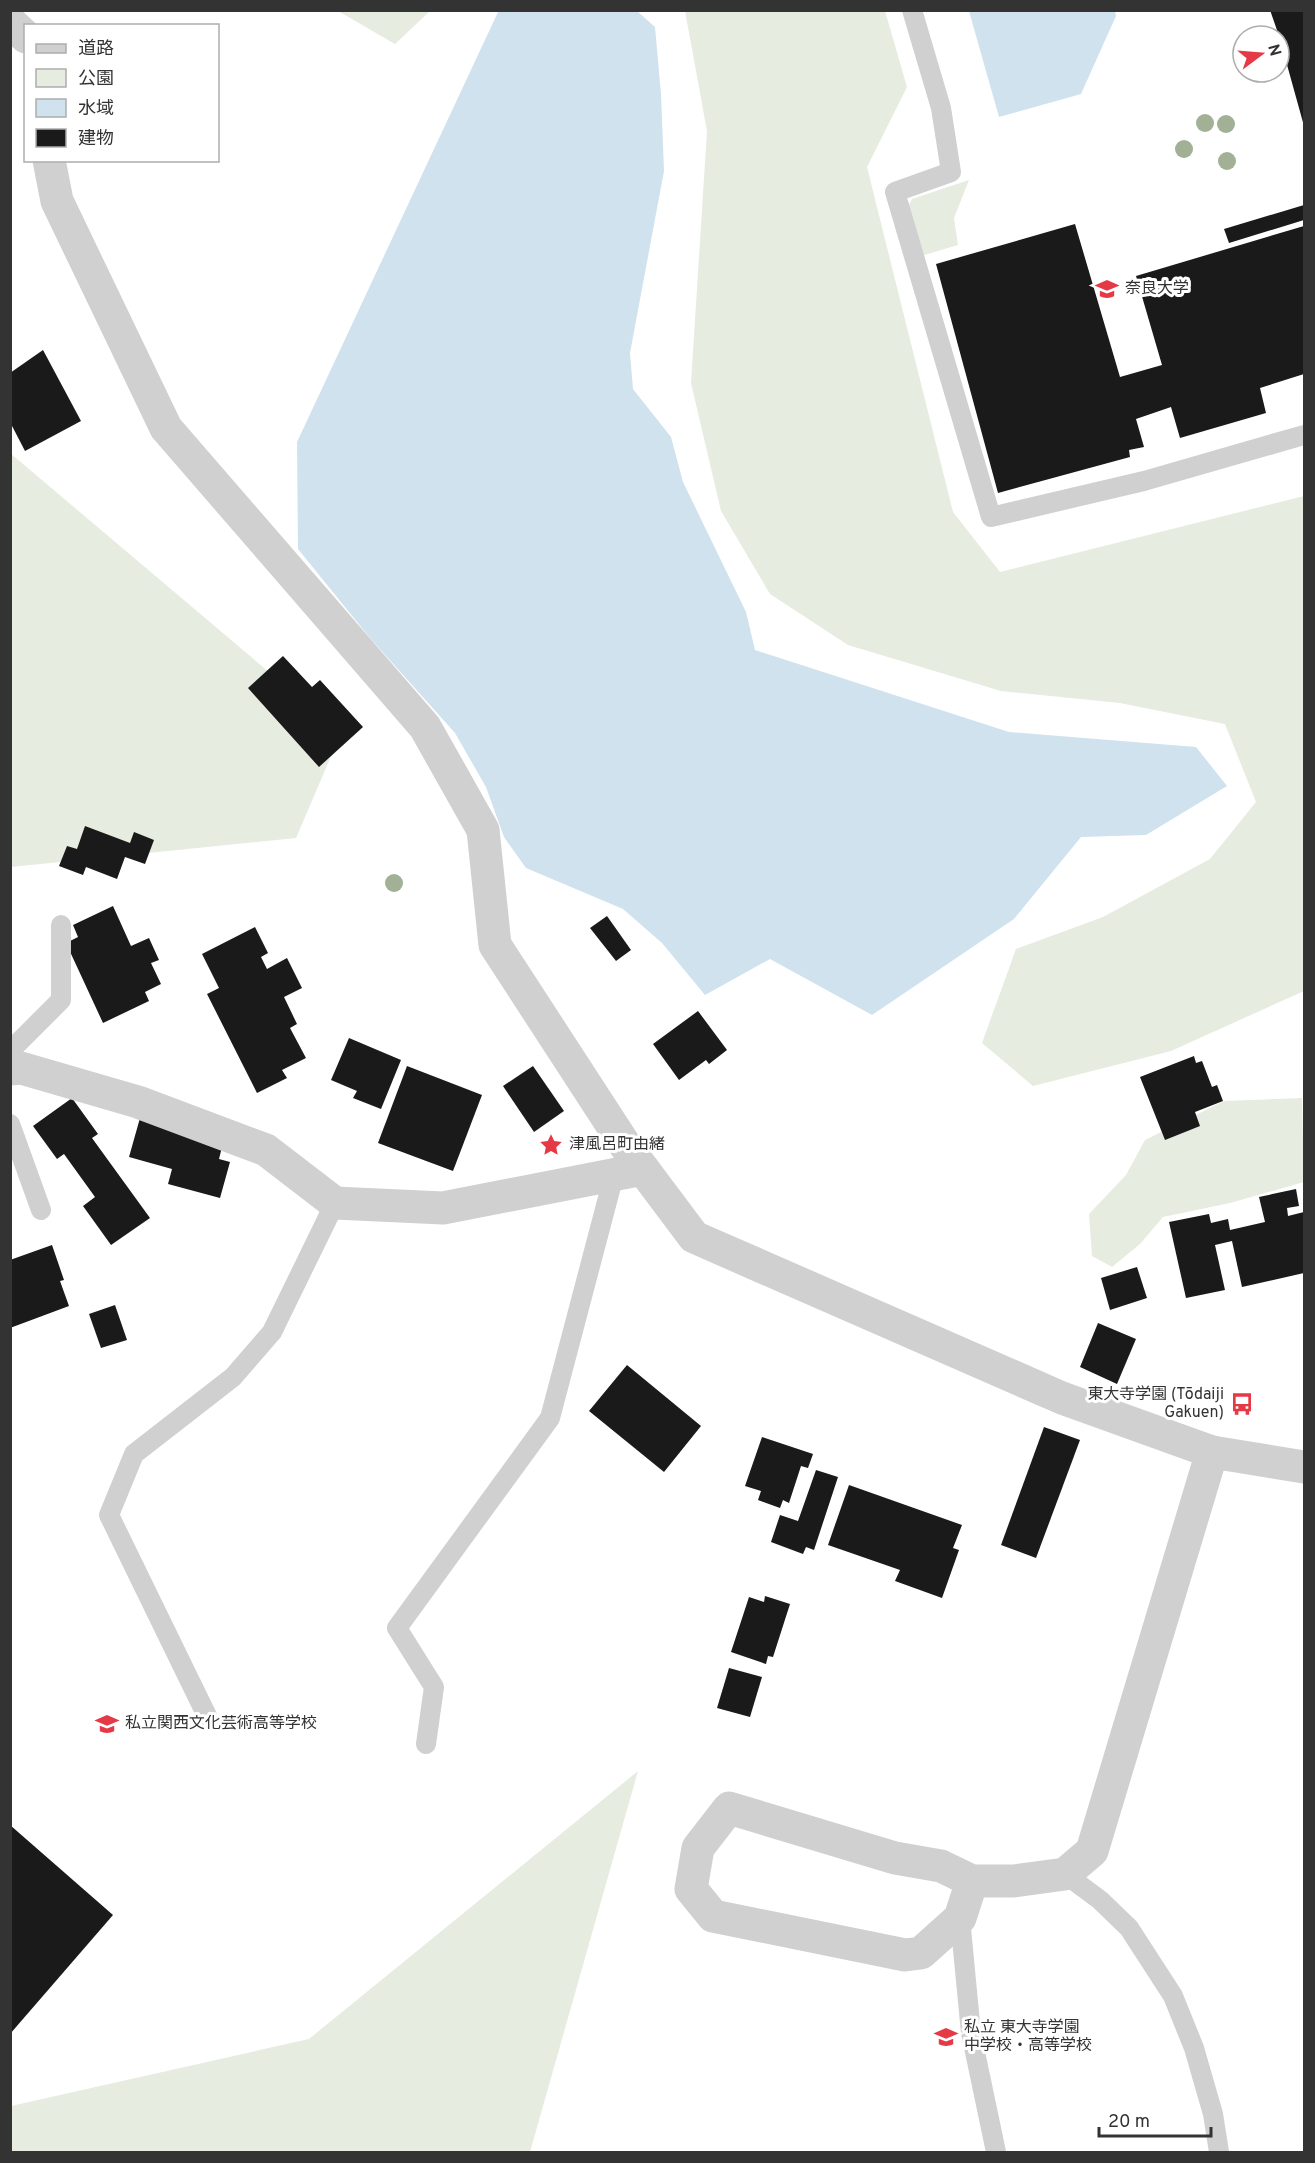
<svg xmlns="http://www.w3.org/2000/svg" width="1315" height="2163" font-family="Overpass,'Noto Sans JP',sans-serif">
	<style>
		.green { fill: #e6ecdf }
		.water { fill: #cfe2ee }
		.building { fill: #1a1a1a }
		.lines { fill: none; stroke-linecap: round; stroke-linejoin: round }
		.service { stroke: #d0d0d0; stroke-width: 20 }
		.minor { stroke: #d0d0d0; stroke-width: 33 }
		.tertiary { stroke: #d0d0d0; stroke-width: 33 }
		.tree { fill: #a2b095 }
		.labels { text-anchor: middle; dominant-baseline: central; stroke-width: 6; stroke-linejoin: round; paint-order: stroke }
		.poi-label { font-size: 16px; fill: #333; stroke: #fff; text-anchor: start }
	</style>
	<rect width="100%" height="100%" fill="#fff"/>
	<!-- green -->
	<g class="green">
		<path d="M 338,11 L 430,11 L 395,44 Z"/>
		<path d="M 685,11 L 885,11 L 907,87 L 867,167 L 953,512 L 1000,572 L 1304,496 L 1304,991 L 1171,1051 L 1033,1086 L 982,1043 L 1016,949 L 1103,917 L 1210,859 L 1256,802 L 1225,724 L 1120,703 L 1001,691 L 848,645 L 770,594 L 721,511 L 691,383 L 707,131 Z"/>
		<path d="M 969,180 L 954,218 L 958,245 L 921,256 L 907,209 L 912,199 Z"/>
		<path d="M 10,453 L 341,733 L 296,838 L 11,867 Z"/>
		<path d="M 1302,1098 L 1304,1182 L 1230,1203 L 1163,1217 L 1140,1244 L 1112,1267 L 1092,1256 L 1089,1214 L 1126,1175 L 1145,1140 L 1224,1101 Z"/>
		<path d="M 638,1771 L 530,2152 L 11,2152 L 11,2106 L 309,2039 Z"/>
	</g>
	<!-- water -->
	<g class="water">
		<path d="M 499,10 L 637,11 L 655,27 L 661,94 L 664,171 L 630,353 L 633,389 L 671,437 L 683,482 L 746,612 L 755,650 L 1009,732 L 1196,747 L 1227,786 L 1146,835 L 1081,837 L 1014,919 L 872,1015 L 770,959 L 705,995 L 662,943 L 623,909 L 526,868 L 504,837 L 486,787 L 455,733 L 370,638 L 298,549 L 297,442 Z"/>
		<path d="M 1115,11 L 1116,16 L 1081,94 L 999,117 L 969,11 Z"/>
	</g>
	<!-- building -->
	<g class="building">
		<path d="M 1270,10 L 1304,10 L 1304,126 L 1279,36 Z"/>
		<path d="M 1304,205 L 1304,220 L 1229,243 L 1224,229 Z"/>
		<path d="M 1075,224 L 1120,377 L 1162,365 L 1136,276 L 1304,226 L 1304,374 L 1260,388 L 1266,413 L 1180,438 L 1171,407 L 1136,419 L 1144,447 L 1129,450 L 1130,457 L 998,493 L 936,264 Z"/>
		<path d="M 43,350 L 81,421 L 25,451 L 10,422 L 10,373 Z"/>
		<path d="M 283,656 L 312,687 L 320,680 L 363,727 L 319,767 L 248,688 Z"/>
		<path d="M 85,826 L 130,843 L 134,832 L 154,840 L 145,864 L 125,857 L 117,879 L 86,867 L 83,875 L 59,866 L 67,846 L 77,849 Z"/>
		<path d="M 113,906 L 131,946 L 149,938 L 159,960 L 151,963 L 161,984 L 145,992 L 149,1001 L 103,1023 L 66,943 L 78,937 L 73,925 Z"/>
		<path d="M 607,916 L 631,950 L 616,961 L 590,928 Z"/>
		<path d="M 255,927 L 268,953 L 261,957 L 267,969 L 287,958 L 302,988 L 284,997 L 297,1024 L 290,1028 L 306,1058 L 282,1070 L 287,1078 L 257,1093 L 207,994 L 219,988 L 202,954 Z"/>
		<path d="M 698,1011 L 727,1050 L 709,1064 L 706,1060 L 679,1080 L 653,1044 Z"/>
		<path d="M 349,1038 L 401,1060 L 381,1109 L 353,1098 L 357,1091 L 331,1080 Z"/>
		<path d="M 1194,1056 L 1196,1063 L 1202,1061 L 1212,1087 L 1217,1085 L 1223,1101 L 1195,1112 L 1200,1126 L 1165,1140 L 1140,1077 Z"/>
		<path d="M 407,1066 L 482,1095 L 453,1171 L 378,1143 Z"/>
		<path d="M 533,1066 L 564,1111 L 534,1132 L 503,1086 Z"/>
		<path d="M 72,1098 L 98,1134 L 92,1138 L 150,1218 L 111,1245 L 83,1206 L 95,1197 L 64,1154 L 57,1159 L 33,1126 Z"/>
		<path d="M 140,1118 L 222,1147 L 219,1159 L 230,1162 L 220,1198 L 168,1184 L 172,1169 L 129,1157 Z"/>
		<path d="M 1296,1189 L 1299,1206 L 1287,1208 L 1288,1216 L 1304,1212 L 1304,1273 L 1242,1287 L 1232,1241 L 1215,1245 L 1225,1290 L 1186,1298 L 1169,1222 L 1209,1214 L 1211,1223 L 1228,1219 L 1230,1230 L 1265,1222 L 1259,1197 Z"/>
		<path d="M 52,1245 L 64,1280 L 60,1281 L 69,1306 L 10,1328 L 10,1260 Z"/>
		<path d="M 1137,1267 L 1147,1298 L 1110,1310 L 1101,1278 Z"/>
		<path d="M 115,1305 L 127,1340 L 101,1348 L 89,1314 Z"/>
		<path d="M 1098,1323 L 1136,1339 L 1117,1384 L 1080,1367 Z"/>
		<path d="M 627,1365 L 701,1426 L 664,1472 L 589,1411 Z"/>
		<path d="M 1044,1427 L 1080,1440 L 1036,1558 L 1001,1545 Z"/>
		<path d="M 762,1437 L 813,1454 L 808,1468 L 801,1466 L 789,1503 L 783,1500 L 780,1508 L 758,1500 L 761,1491 L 745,1486 Z"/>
		<path d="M 816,1470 L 838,1477 L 814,1550 L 806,1547 L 803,1554 L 771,1542 L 780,1515 L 798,1521 Z"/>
		<path d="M 849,1485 L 962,1525 L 953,1548 L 959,1550 L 942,1598 L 895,1581 L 900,1570 L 828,1545 Z"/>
		<path d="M 765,1596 L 790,1604 L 773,1657 L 768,1656 L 766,1664 L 731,1652 L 749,1597 L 764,1602 Z"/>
		<path d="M 729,1668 L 762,1677 L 750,1717 L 717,1708 Z"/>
		<path d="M 10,1825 L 113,1915 L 10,2034 Z"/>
	</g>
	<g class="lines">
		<!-- service -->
		<g class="service">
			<path d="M 912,10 L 941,108 L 951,172 L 895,192 L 991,517 L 1144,481 L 1304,435"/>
			<path d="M 10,1051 L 61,1000 L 61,925"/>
			<path d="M 10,1124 L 41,1210"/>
			<path d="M 207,1716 L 109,1515 L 134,1454 L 233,1377 L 272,1332 L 335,1203"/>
			<path d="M 426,1744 L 434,1687 L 397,1628 L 550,1418 L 614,1175"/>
			<path d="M 1065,1874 L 1100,1900 L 1129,1928 L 1173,1996 L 1194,2048 L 1213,2114 L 1219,2152"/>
			<path d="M 960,1918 L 971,2033 L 996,2152"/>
		</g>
		<!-- minor -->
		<g class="minor">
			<path d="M 10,22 L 26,37"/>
			<path d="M 49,160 L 57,201 L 166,428 L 425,727 L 483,830 L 495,945 L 625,1145 L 694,1237 L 1062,1398 L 1212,1452 L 1092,1851 L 1065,1874 L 1014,1881 L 972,1881 L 941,1866 L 895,1858 L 729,1808 L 698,1848 L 691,1889 L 713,1916 L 905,1955 L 921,1953 L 960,1918 L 972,1881"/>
			<path d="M 10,1069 L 21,1068 L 138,1102 L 266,1150 L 335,1203 L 443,1208 L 643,1169"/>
		</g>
		<!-- tertiary -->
		<path class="tertiary" d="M 1212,1452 L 1304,1467"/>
	</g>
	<!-- trees -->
	<g class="tree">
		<circle cx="1205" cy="123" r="9"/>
		<circle cx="1226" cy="124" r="9"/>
		<circle cx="1184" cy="149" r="9"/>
		<circle cx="1227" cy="161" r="9"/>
		<circle cx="394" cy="883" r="9"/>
	</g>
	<!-- icons -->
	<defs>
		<g id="university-bare" transform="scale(1.8)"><path d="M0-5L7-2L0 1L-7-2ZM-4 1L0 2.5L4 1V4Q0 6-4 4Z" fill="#e63946" stroke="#fff" stroke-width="2.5" paint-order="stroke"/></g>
		<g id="sight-bare" transform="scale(1.8)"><path d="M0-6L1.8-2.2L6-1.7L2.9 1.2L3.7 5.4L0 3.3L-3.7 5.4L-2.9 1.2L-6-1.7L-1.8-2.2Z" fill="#e63946" stroke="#fff" stroke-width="2.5" paint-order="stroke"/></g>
		<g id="bus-bare" transform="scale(1.8)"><path d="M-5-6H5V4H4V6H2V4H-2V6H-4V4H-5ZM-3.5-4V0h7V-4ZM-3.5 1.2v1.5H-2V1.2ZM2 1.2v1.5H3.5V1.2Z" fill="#e63946" stroke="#fff" stroke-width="2.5" paint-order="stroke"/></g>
		<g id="school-bare" transform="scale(1.8)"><path d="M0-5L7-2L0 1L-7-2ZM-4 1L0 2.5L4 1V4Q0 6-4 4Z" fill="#e63946" stroke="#fff" stroke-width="2.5" paint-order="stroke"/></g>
	</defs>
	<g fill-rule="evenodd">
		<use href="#university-bare" x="1107" y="289"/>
		<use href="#sight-bare" x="551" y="1145"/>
		<use href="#bus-bare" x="1242" y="1404"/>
		<use href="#school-bare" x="107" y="1724"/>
		<use href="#school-bare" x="946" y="2037"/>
	</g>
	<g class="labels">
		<!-- poi labels -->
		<g class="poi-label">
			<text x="1125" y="289">奈良大学</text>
			<text x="569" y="1145">津風呂町由緒</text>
			<text x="1224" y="1395" text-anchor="end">東大寺学園 (Tōdaiji<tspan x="1224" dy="18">Gakuen)</tspan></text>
			<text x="125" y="1724">私立関西文化芸術高等学校</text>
			<text x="964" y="2028">私立 東大寺学園<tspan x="964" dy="18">中学校・高等学校</tspan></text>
		</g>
	</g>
	<!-- border -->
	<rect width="1315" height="2163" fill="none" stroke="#333333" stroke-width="24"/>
	<!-- legend -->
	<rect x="24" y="24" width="195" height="138" fill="#ffffff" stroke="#adadad" stroke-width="1.5"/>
	<rect x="36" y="44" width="30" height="9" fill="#d0d0d0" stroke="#adadad" stroke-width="1.5"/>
	<text x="78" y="54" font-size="18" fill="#333333">道路</text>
	<rect x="36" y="69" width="30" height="18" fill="#e6ecdf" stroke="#adadad" stroke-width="1.5"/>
	<text x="78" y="84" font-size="18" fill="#333333">公園</text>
	<rect x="36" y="99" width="30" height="18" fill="#cfe2ee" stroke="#adadad" stroke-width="1.5"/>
	<text x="78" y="114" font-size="18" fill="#333333">水域</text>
	<rect x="36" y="129" width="30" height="18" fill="#1a1a1a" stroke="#adadad" stroke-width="1.5"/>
	<text x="78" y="144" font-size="18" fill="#333333">建物</text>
	<!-- north arrow -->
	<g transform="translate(1261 54) rotate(74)"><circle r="28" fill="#ffffff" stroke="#adadad" stroke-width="1.5"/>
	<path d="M0-4.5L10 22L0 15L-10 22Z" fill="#e63946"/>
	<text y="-9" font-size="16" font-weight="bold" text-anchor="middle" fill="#333333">N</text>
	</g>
	<!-- scale -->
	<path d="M1099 2127v9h112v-9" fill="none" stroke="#333333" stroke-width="3"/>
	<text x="1108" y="2127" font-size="18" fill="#333333" stroke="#ffffff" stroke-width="4.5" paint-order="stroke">20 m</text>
</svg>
